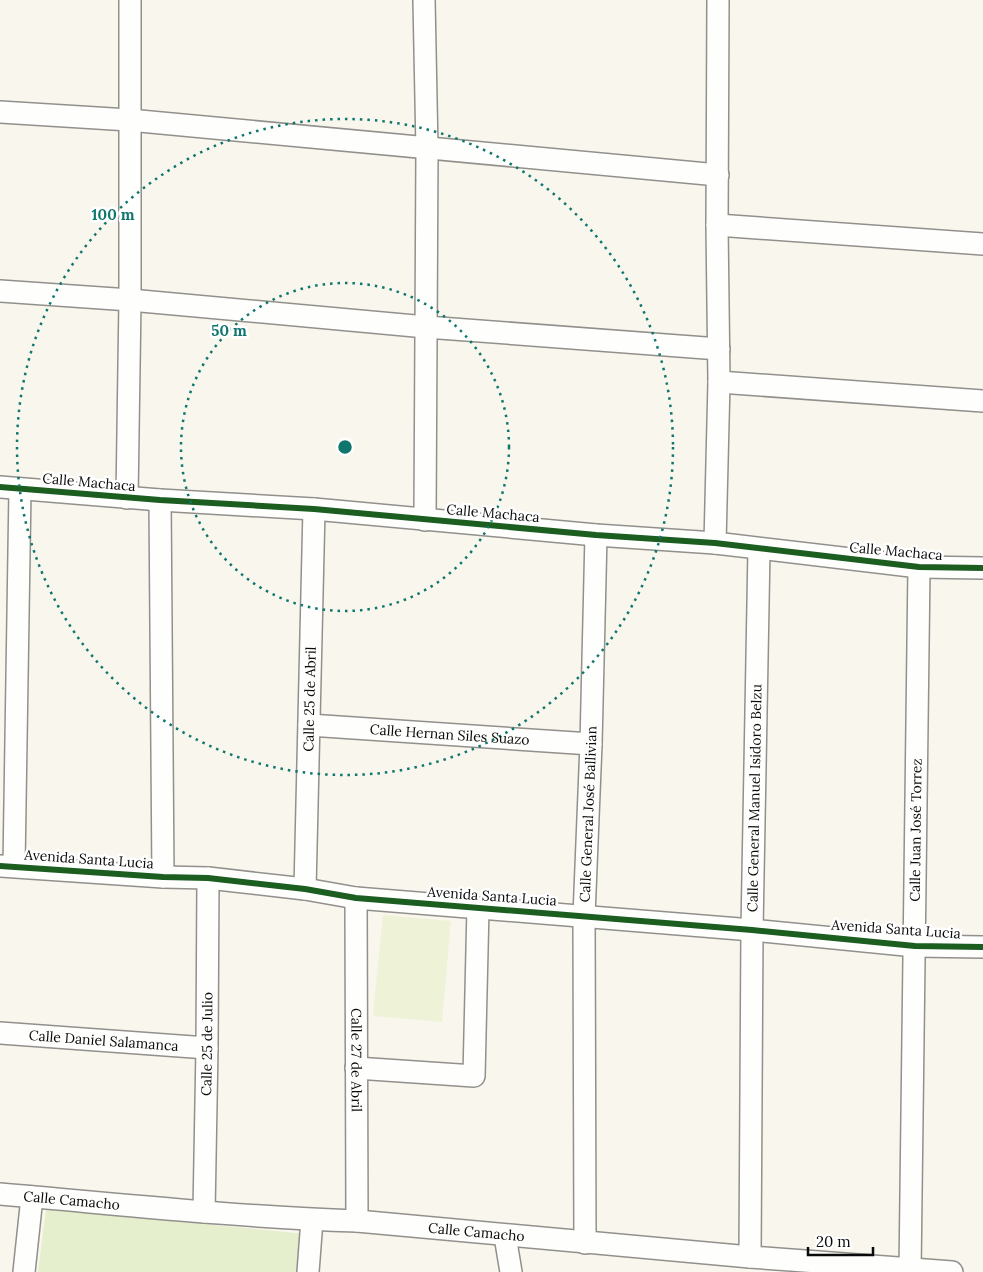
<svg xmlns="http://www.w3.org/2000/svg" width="983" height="1272" font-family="Lora,serif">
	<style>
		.green { fill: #e5eecd }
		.pitch { fill: #eef2d6 }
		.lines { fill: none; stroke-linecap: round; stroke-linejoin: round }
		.street-casing { stroke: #92908c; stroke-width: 24 }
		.street { stroke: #fefefc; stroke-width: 21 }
		.cycleway-casing { stroke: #fff; stroke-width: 9 }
		.cycleway { stroke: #1b5e20; stroke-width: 6 }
		.ring { fill: none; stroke: #0f766e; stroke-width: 2.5; stroke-dasharray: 2.5 5 }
		.labels { text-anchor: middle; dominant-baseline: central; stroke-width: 5; stroke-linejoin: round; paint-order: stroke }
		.street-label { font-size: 14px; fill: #0a0a0a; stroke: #fff }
		.centre { fill: #0f766e; stroke: #fff; stroke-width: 2.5 }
		.ring-label { font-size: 15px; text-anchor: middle; font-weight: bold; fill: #0f766e; stroke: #fff; stroke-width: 5; stroke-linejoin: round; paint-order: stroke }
	</style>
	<rect width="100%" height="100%" fill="#f9f6ed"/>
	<!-- green -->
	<path class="green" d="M 46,1209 L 307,1234 L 303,1272 L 38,1272 Z"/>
	<!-- pitch -->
	<path class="pitch" d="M 383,915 L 451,921 L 442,1022 L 373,1016 Z"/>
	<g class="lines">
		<!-- street casing -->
		<g class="street-casing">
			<g id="street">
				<path d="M 424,0 L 427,149 L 425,520"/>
				<path d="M 0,112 L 129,120 L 718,175"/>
				<path d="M 717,225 L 983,244"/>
				<path d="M 0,291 L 130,300 L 426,327 L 719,349"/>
				<path d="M 719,382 L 983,401"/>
				<path d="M 0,487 L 160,500 L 314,509 L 596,535 L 715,543 L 919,567 L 983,568"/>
				<path d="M 127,498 L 130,300 L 130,0"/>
				<path d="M 160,500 L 163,877"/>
				<path d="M 715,543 L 719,382 L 717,225 L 718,0"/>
				<path id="s1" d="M 309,725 L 591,744"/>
				<path d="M 0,866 L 163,877 L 208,878 L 305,889 L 356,898 L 752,930 L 915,946 L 983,947"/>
				<path d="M 14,866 L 20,489"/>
				<path id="s2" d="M 305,889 L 314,509"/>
				<path id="s3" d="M 356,898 L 357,1221"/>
				<path id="s4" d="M 0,1033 L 207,1048"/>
				<path d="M 356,1068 L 474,1076 L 478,908"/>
				<path id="s5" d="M 0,1194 C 119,1204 237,1217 357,1221 L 750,1257 L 952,1272"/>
				<path id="s6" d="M 204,1212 L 207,1048 L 208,878"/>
				<path d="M 505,1236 L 511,1272"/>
				<path id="s7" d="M 585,1243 L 584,916 L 591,744 L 596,535"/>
				<path id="s8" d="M 750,1257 L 752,930 L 759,549"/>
				<path d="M 24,1272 L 32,1197"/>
				<path d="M 308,1272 L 312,1220"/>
				<path id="s9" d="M 910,1272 L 919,567"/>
			</g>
		</g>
		<!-- street -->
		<use href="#street" class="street"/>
		<!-- cycleway casing -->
		<g class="cycleway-casing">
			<g id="cycleway">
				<path d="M 0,487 L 160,500 L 314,509 L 596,535 L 715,543 L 919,567 L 983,568"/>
				<path d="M 0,866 L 163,877 L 208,878 L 305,889 L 356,898 L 752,930 L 915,946 L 983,947"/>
			</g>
		</g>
		<!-- cycleway -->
		<use href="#cycleway" class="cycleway"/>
	</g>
	<!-- distance rings -->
	<g class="ring">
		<circle cx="345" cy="447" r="164"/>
		<circle cx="345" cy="447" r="328"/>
	</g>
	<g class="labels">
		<!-- street labels -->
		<g class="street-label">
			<text transform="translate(89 482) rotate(5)">Calle Machaca</text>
			<text transform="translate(493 513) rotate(5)">Calle Machaca</text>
			<text transform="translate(896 551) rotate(5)">Calle Machaca</text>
			<text stroke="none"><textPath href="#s2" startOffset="190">Calle 25 de Abril</textPath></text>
			<text stroke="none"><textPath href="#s1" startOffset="141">Calle Hernan Siles Suazo</textPath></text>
			<text stroke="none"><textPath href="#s8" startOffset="459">Calle General Manuel Isidoro Belzu</textPath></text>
			<text stroke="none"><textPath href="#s7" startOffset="429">Calle General José Ballivian</textPath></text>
			<text stroke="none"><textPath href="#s9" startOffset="442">Calle Juan José Torrez</textPath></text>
			<text transform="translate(89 859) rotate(4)">Avenida Santa Lucia</text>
			<text transform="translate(492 896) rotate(4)">Avenida Santa Lucia</text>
			<text transform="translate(896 929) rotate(4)">Avenida Santa Lucia</text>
			<text stroke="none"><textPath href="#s4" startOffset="104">Calle Daniel Salamanca</textPath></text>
			<text stroke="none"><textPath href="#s6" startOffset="168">Calle 25 de Julio</textPath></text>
			<text stroke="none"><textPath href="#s3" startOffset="162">Calle 27 de Abril</textPath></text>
			<text stroke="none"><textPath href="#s5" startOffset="72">Calle Camacho</textPath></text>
			<text stroke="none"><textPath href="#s5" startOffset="478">Calle Camacho</textPath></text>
		</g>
	</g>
	<circle cx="345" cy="447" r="8" class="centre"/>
	<g class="ring-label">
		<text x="113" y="220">100 m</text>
		<text x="229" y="336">50 m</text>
	</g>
	<!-- scale -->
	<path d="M808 1247v8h65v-8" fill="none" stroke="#0a0a0a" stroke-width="2.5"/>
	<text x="816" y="1247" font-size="15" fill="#0a0a0a" stroke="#ffffff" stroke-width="4" paint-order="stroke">20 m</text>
</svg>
